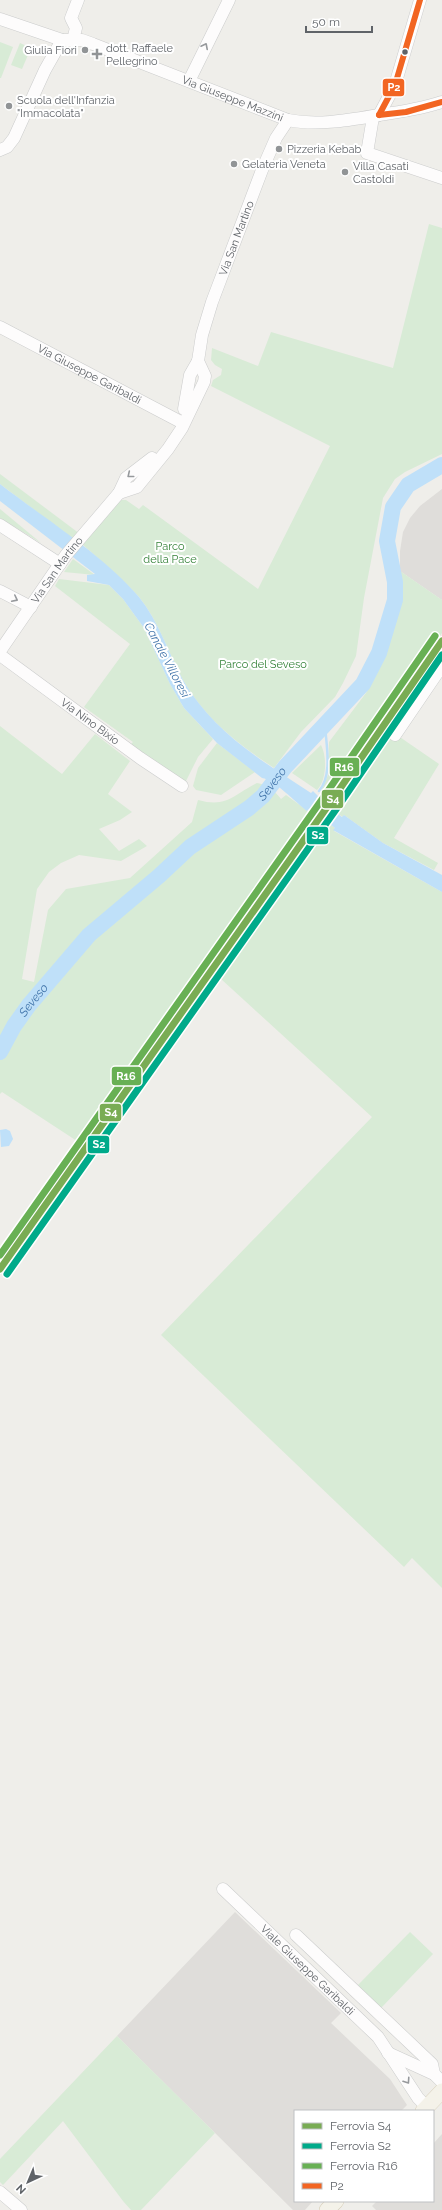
<svg xmlns="http://www.w3.org/2000/svg" width="442" height="2210" font-family="Raleway,sans-serif">
	<style>
		.industrial { fill: #dfddda }
		.green { fill: #d8ebd6 }
		.water { fill: #bfe0f9 }
		.lines { fill: none; stroke-linecap: round; stroke-linejoin: round }
		.stream { stroke: #bfe0f9; stroke-width: 2.5 }
		.river { stroke: #bfe0f9; stroke-width: 16 }
		.minor-casing { stroke: #cbcccc; stroke-width: 13 }
		.major-casing { stroke: #d7ceb8; stroke-width: 16 }
		.minor { stroke: #fdfcfc; stroke-width: 12 }
		.major { stroke: #f4f2e9; stroke-width: 15 }
		.bus-1-casing { stroke: #fff; stroke-width: 9 }
		.bus-1 { stroke: #f26522; stroke-width: 6 }
		.rail-1-casing { stroke: #fff; stroke-width: 10 }
		.rail-2-casing { stroke: #fff; stroke-width: 10 }
		.rail-3-casing { stroke: #fff; stroke-width: 10 }
		.rail-1 { stroke: #79ac54; stroke-width: 7 }
		.rail-2 { stroke: #00aa8a; stroke-width: 7 }
		.rail-3 { stroke: #68b054; stroke-width: 7 }
		.oneway { stroke: #96999c }
		.poi-dot { fill: #919496; stroke: #fff; stroke-width: 1.5 }
		.bus-dot { fill: #5f6368; stroke: #fff; stroke-width: 1.5 }
		.labels { text-anchor: middle; dominant-baseline: central; stroke-width: 4; stroke-linejoin: round; paint-order: stroke }
		.poi-label { font-size: 11px; fill: #5f6368; stroke: #fff; text-anchor: start }
		.street-label { font-size: 11px; fill: #5f6368; stroke: #fff }
		.park-label { font-size: 11px; fill: #348238; stroke: #fff }
		.water-label { font-size: 12px; font-style: italic; fill: #4174aa; stroke: #fff }
		.line-badge { stroke: #fff; stroke-width: 1.5 }
		.badge-label { font-size: 11px; text-anchor: middle; font-weight: bold; fill: #fff }
	</style>
	<rect width="100%" height="100%" fill="#efeeea"/>
	<!-- industrial -->
	<g class="industrial">
		<path d="M 442,489 L 442,600 L 400,571 L 400,551 L 403,532 L 410,518 L 420,506 Z"/>
		<path d="M 235,1912 L 341,2013 L 331,2023 L 390,2079 L 407,2105 L 401,2111 L 295,2111 L 295,2201 L 313,2201 L 305,2210 L 293,2210 L 117,2036 Z"/>
		<path d="M 442,2134 L 442,2210 L 376,2210 L 372,2206 L 377,2201 L 433,2201 L 433,2144 Z"/>
	</g>
	<!-- green -->
	<g class="green">
		<path d="M 0,42 L 13,47 L 1,78 L 0,78 Z"/>
		<path d="M 20,43 L 31,48 L 22,69 L 11,65 Z"/>
		<path d="M 429,224 L 442,228 L 442,454 L 405,472 L 395,479 L 383,498 L 364,598 L 356,656 L 343,683 L 335,697 L 301,732 L 274,768 C 237,743 206,720 183,680 C 168,652 159,622 139,597 C 122,578 102,562 83,545 L 102,518 L 119,500 L 126,500 L 139,509 L 143,505 L 258,589 L 330,446 L 211,386 L 213,380 L 221,375 L 222,369 L 215,365 L 211,360 L 212,348 L 258,366 L 271,332 L 393,368 Z"/>
		<path d="M 0,474 L 80,534 L 74,540 L 0,484 Z"/>
		<path d="M 0,509 L 41,543 L 0,518 Z"/>
		<path d="M 73,559 L 95,575 L 64,572 Z"/>
		<path d="M 400,571 L 442,600 L 442,633 L 329,798 L 321,792 L 328,775 L 329,742 L 366,693 L 385,650 L 398,598 Z"/>
		<path d="M 59,579 L 109,585 L 123,599 L 144,628 L 170,684 L 184,708 L 213,739 L 198,757 L 185,783 L 131,744 L 133,742 L 84,707 L 130,644 L 55,586 Z"/>
		<path d="M 0,726 L 62,774 L 95,734 L 130,761 L 108,794 L 132,812 L 120,820 L 99,829 L 119,851 L 139,839 L 147,846 L 121,861 L 79,855 L 61,863 L 49,872 L 37,889 L 22,979 L 34,982 L 48,910 L 66,889 L 130,878 L 192,822 L 198,800 C 227,808 233,795 257,783 C 266,784 275,791 281,799 L 286,795 L 315,816 L 80,1143 L 2,1092 L 0,1094 Z"/>
		<path d="M 391,731 L 439,764 L 394,838 L 438,863 L 434,870 L 383,843 L 344,815 L 343,817 L 335,812 Z"/>
		<path d="M 217,743 L 255,772 L 221,795 L 196,790 L 193,786 L 198,768 Z"/>
		<path d="M 321,745 C 327,756 327,780 317,790 L 292,773 Z"/>
		<path d="M 327,822 L 335,828 L 334,831 L 442,892 L 442,1588 L 412,1558 L 404,1567 L 161,1335 L 372,1117 L 221,979 L 224,969 Z"/>
		<path d="M 410,1932 L 433,1954 L 381,2008 L 358,1985 Z"/>
		<path d="M 117,2036 L 215,2133 L 141,2210 L 131,2210 L 123,2201 L 63,2121 L 3,2185 L 0,2182 L 0,2159 Z"/>
	</g>
	<!-- water -->
	<g class="water">
		<path d="M 0,484 C 44,518 103,555 139,597 C 159,622 168,652 183,680 C 213,732 262,761 311,793 L 313,791 L 318,796 L 316,799 L 322,803 L 314,813 L 309,809 L 307,811 C 296,803 274,779 262,778 L 217,743 L 184,708 L 170,684 L 144,628 L 123,599 L 109,585 L 87,581 L 87,575 L 95,574 L 0,501 Z"/>
		<path d="M 335,812 L 342,817 L 344,815 L 383,843 L 442,875 L 442,892 L 333,830 L 335,828 L 327,822 Z"/>
		<path d="M 6,1129 L 10,1131 L 13,1139 L 9,1146 L 1,1147 L 0,1130 Z"/>
	</g>
	<g class="lines">
		<!-- stream -->
		<path class="stream" d="M 319,791 C 333,775 326,744 325,725"/>
		<!-- river -->
		<path class="river" id="s1" d="M 0,1052 L 14,1026 L 29,1005 L 89,935 L 159,876 L 190,847 L 249,808 L 263,796 L 285,767 L 363,684 L 379,653 L 395,600 L 395,582 L 387,541 L 393,507 L 408,485 L 442,465"/>
		<!-- minor casing -->
		<g class="minor-casing">
			<g id="minor">
				<path id="s2" d="M 0,19 L 62,40 L 82,40 L 93,44 L 288,120 C 318,126 349,120 379,115 C 401,112 421,109 442,102"/>
				<path d="M 73,40 L 76,28 L 71,18 L 78,0"/>
				<path d="M 189,81 L 229,0"/>
				<path d="M 379,115 L 395,85 L 420,0"/>
				<path d="M 373,117 L 367,153 L 442,178"/>
				<path d="M 0,150 L 7,147 L 14,138 L 45,70 L 62,40"/>
				<path id="s3" d="M 0,327 L 179,421"/>
				<path d="M 184,409 L 190,375 L 198,361"/>
				<path id="s4" d="M 119,493 L 137,487 L 168,449 L 182,428 L 204,382 L 205,376 L 198,361 L 202,335 L 212,302 L 262,170 L 276,138 L 288,120"/>
				<path d="M 0,525 L 60,564"/>
				<path d="M 0,591 L 31,607"/>
				<path id="s5" d="M 0,651 L 66,555 L 119,493 L 126,478 L 152,458"/>
				<path id="s6" d="M 0,655 L 140,758 L 182,786"/>
				<path d="M 395,735 L 442,666"/>
				<path id="s7" d="M 223,1889 L 378,2037 L 418,2098 L 427,2107"/>
				<path d="M 296,1935 L 432,2064 L 434,2074"/>
				<path d="M 388,2053 L 434,2074 L 442,2082"/>
				<path d="M 0,2192 L 21,2210"/>
			</g>
		</g>
		<!-- major casing -->
		<g class="major-casing">
			<g id="major">
				<path d="M 423,2111 L 442,2091"/>
				<path d="M 327,2210 L 336,2201"/>
			</g>
		</g>
		<!-- minor -->
		<use href="#minor" class="minor"/>
		<!-- major -->
		<use href="#major" class="major"/>
		<!-- bus-1 casing -->
		<g class="bus-1-casing">
			<g id="bus-1">
				<path d="M 379,115 L 395,85 L 420,0"/>
				<path d="M 379,115 L 406,112 L 442,102"/>
			</g>
		</g>
		<!-- bus-1 -->
		<use href="#bus-1" class="bus-1"/>
		<!-- rail-1 casing -->
		<g class="rail-1-casing">
			<path id="rail-1" d="M 0,1269 L 330,803 L 442,641"/>
		</g>
		<!-- rail-2 casing -->
		<g class="rail-2-casing">
			<path id="rail-2" d="M 7,1274 L 337,808 L 442,655"/>
		</g>
		<!-- rail-3 casing -->
		<g class="rail-3-casing">
			<path id="rail-3" d="M 0,1255 L 323,798 L 435,636"/>
		</g>
		<!-- rail-1 -->
		<use href="#rail-1" class="rail-1"/>
		<!-- rail-2 -->
		<use href="#rail-2" class="rail-2"/>
		<!-- rail-3 -->
		<use href="#rail-3" class="rail-3"/>
	</g>
	<!-- one-way arrows -->
	<defs><path id="oneway-chevron" d="M-2-3.5L2.5 0L-2 3.5" fill="none" stroke-width="1.6" stroke-linecap="round" stroke-linejoin="round"/></defs>
	<g class="oneway">
		<use href="#oneway-chevron" transform="translate(205 46) rotate(-63)"/>
		<use href="#oneway-chevron" transform="translate(130 475) rotate(141)"/>
		<use href="#oneway-chevron" transform="translate(15 599) rotate(27)"/>
		<use href="#oneway-chevron" transform="translate(407 2081) rotate(56)"/>
	</g>
	<!-- markers -->
	<g class="poi-dot">
		<circle cx="85" cy="50" r="4"/>
		<path d="M95 48h4v4h4v4h-4v4h-4v-4h-4v-4h4z"/>
		<circle cx="9" cy="106" r="4"/>
		<circle cx="279" cy="149" r="4"/>
		<circle cx="234" cy="164" r="4"/>
		<circle cx="345" cy="172" r="4"/>
	</g>
	<circle class="bus-dot" cx="405" cy="52" r="3.5"/>
	<g class="labels">
		<!-- poi labels -->
		<g class="poi-label">
			<text x="106" y="48">dott. Raffaele<tspan x="106" dy="13">Pellegrino</tspan></text>
			<text x="77" y="50" text-anchor="end">Giulia Fiori</text>
			<text x="17" y="100">Scuola dell'Infanzia<tspan x="17" dy="13">"Immacolata"</tspan></text>
			<text x="287" y="149">Pizzeria Kebab</text>
			<text x="242" y="164">Gelateria Veneta</text>
			<text x="353" y="166">Villa Casati<tspan x="353" dy="13">Castoldi</tspan></text>
		</g>
		<!-- street labels -->
		<g class="street-label">
			<text stroke="none"><textPath href="#s2" startOffset="247">Via Giuseppe Mazzini</textPath></text>
			<text stroke="none"><textPath href="#s4" startOffset="296">Via San Martino</textPath></text>
			<text stroke="none"><textPath href="#s3" startOffset="101">Via Giuseppe Garibaldi</textPath></text>
			<text stroke="none"><textPath href="#s5" startOffset="99">Via San Martino</textPath></text>
			<text stroke="none"><textPath href="#s6" startOffset="112">Via Nino Bixio</textPath></text>
			<text stroke="none"><textPath href="#s7" startOffset="117">Viale Giuseppe Garibaldi</textPath></text>
		</g>
		<!-- park labels -->
		<g class="park-label">
			<text x="170" y="546">Parco<tspan x="170" dy="13">della Pace</tspan></text>
			<text x="263" y="664">Parco del Seveso</text>
		</g>
		<!-- water labels -->
		<g class="water-label">
			<text transform="translate(167 660) rotate(62)">Canale Villoresi</text>
			<text stroke="none"><textPath href="#s1" startOffset="386">Seveso</textPath></text>
			<text stroke="none"><textPath href="#s1" startOffset="62">Seveso</textPath></text>
		</g>
	</g>
	<g class="line-badge">
		<rect x="382" y="78" width="23" height="19" rx="4" fill="#f26522"/>
		<rect x="329" y="757" width="31" height="20" rx="4" fill="#68b054"/>
		<rect x="321" y="789" width="23" height="20" rx="4" fill="#79ac54"/>
		<rect x="306" y="826" width="23" height="19" rx="4" fill="#00aa8a"/>
		<rect x="111" y="1066" width="31" height="20" rx="4" fill="#68b054"/>
		<rect x="99" y="1103" width="23" height="19" rx="4" fill="#79ac54"/>
		<rect x="87" y="1135" width="23" height="19" rx="4" fill="#00aa8a"/>
	</g>
	<g class="badge-label">
		<text x="394" y="91">P2</text>
		<text x="344" y="771">R16</text>
		<text x="333" y="803">S4</text>
		<text x="318" y="839">S2</text>
		<text x="126" y="1080">R16</text>
		<text x="111" y="1116">S4</text>
		<text x="99" y="1148">S2</text>
	</g>
	<!-- legend -->
	<rect x="294" y="2110" width="140" height="92" fill="#ffffff" stroke="#bfc1c3"/>
	<rect x="302" y="2123" width="20" height="6" fill="#79ac54" stroke="#bfc1c3"/>
	<text x="330" y="2130" font-size="12" fill="#5f6368">Ferrovia S4</text>
	<rect x="302" y="2143" width="20" height="6" fill="#00aa8a" stroke="#bfc1c3"/>
	<text x="330" y="2150" font-size="12" fill="#5f6368">Ferrovia S2</text>
	<rect x="302" y="2163" width="20" height="6" fill="#68b054" stroke="#bfc1c3"/>
	<text x="330" y="2170" font-size="12" fill="#5f6368">Ferrovia R16</text>
	<rect x="302" y="2183" width="20" height="6" fill="#f26522" stroke="#bfc1c3"/>
	<text x="330" y="2190" font-size="12" fill="#5f6368">P2</text>
	<!-- north arrow -->
	<g transform="translate(28 2182) rotate(224)" stroke="#ffffff" stroke-width="3" paint-order="stroke">
	<path d="M0-3L7 15L0 10L-7 15Z" fill="#5f6368"/>
	<text y="-6" font-size="11" font-weight="bold" text-anchor="middle" fill="#5f6368">N</text>
	</g>
	<!-- scale -->
	<path d="M306 26v6h66v-6" fill="none" stroke="#5f6368" stroke-width="2"/>
	<text x="312" y="26" font-size="12" fill="#5f6368" stroke="#ffffff" stroke-width="3" paint-order="stroke">50 m</text>
</svg>
